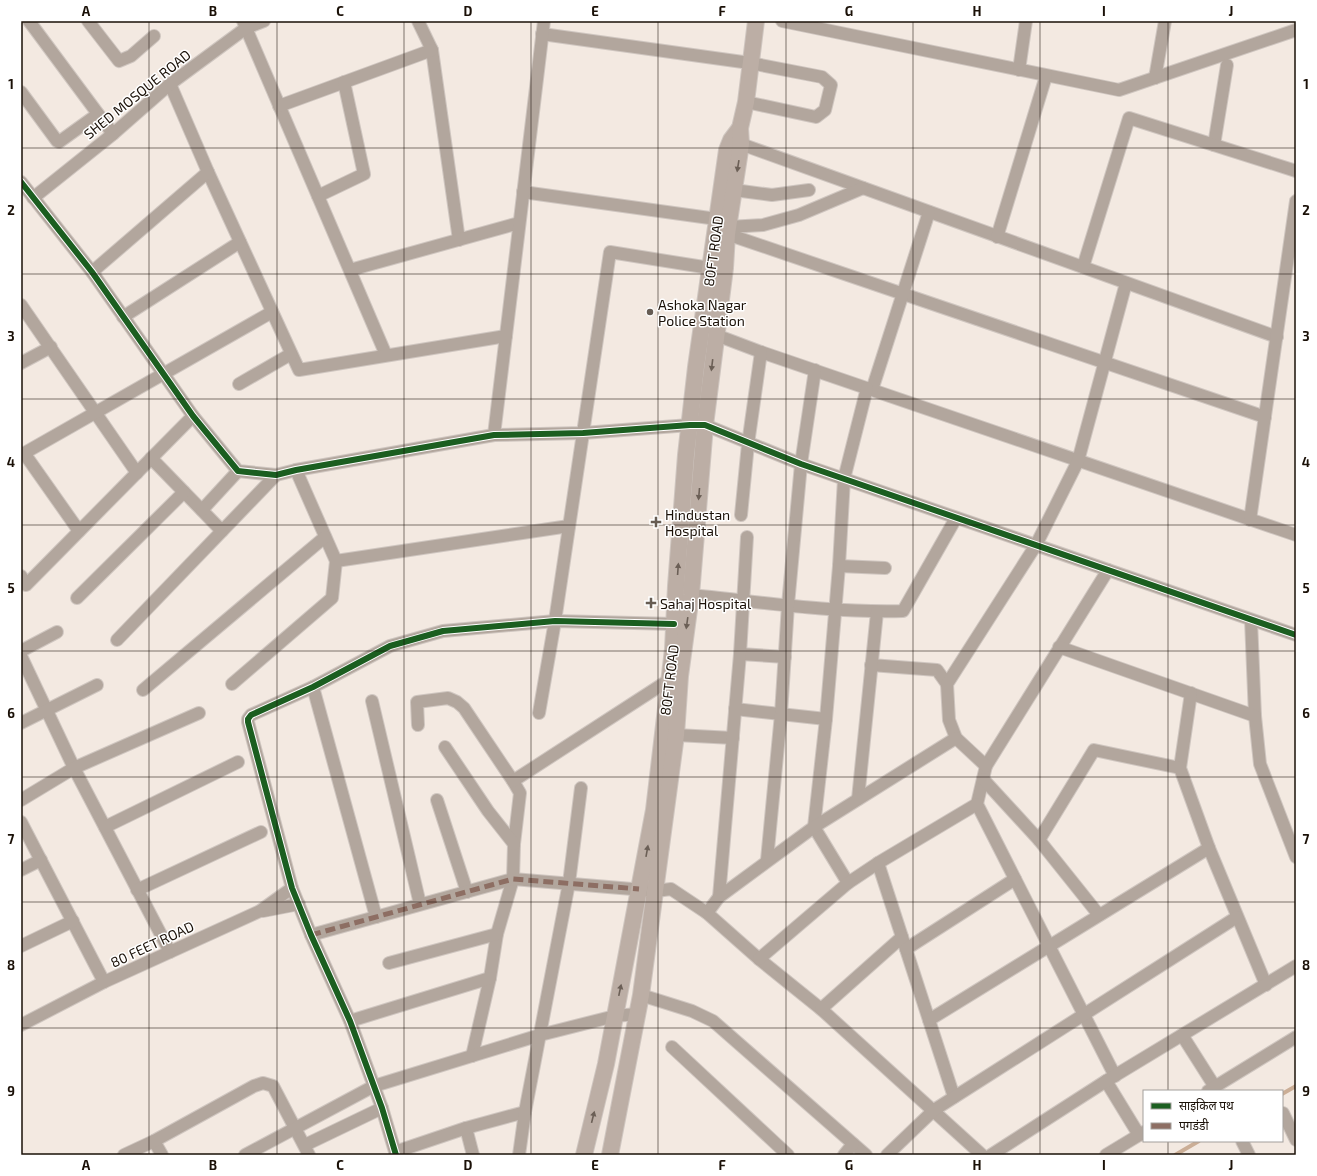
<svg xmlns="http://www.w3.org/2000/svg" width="1317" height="1176" font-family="'Exo 2','Noto Sans Devanagari',sans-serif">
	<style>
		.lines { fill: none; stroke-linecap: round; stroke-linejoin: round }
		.stream { stroke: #cbae96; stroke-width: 4 }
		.street-casing { stroke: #cfc6c0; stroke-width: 14 }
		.secondary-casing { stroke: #cfc6c0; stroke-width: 18 }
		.street { stroke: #b2a69d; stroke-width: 12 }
		.secondary { stroke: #bcaea5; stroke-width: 16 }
		.quiet { stroke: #8d6e63; stroke-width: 5; stroke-dasharray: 10 5; stroke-linecap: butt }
		.cycleway-casing { stroke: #fff; stroke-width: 8 }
		.cycleway { stroke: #1b5e20; stroke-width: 6 }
		.oneway { fill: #6b5f56 }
		.grid { fill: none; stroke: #1a1007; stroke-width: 1; stroke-opacity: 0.55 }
		.poi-dot { fill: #665c53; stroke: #fff; stroke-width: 1.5 }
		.labels { text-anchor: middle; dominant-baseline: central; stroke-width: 3; stroke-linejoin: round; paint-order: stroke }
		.street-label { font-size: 14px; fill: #1a1007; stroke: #fff }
		.poi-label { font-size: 14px; fill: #1a1007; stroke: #fff; text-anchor: start }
		.neatline { fill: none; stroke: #1a1007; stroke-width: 1.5 }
		.grid-label { font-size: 13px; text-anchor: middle; font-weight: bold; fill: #1a1007 }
	</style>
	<rect width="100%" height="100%" fill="#f3e9e1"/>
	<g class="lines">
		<!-- stream -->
		<g class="stream">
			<path d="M 1282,1094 L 1296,1086"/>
			<path d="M 1175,1155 L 1199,1141"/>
		</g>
		<!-- street casing -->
		<g class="street-casing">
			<g id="street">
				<path d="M 29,21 L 113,134"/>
				<path d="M 88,21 L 119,61 L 131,56 L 154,36"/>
				<path d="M 243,21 L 386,355"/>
				<path d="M 418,21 L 432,50 L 459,240"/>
				<path d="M 782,21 L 1119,90 L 1296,30"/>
				<path d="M 542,34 L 750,63 L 822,77 L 831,85 L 825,110 L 816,117 L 746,102"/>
				<path d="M 1019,70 L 1026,21"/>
				<path d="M 1155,78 L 1165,21"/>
				<path d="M 170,84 L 208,172 L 299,370 L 506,336"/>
				<path d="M 21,92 L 57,141 L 59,142 L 98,114"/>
				<path d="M 279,106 L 432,50"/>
				<path d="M 741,144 L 1277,337"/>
				<path d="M 1214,145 L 1227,65"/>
				<path d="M 21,182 L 92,272 L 193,416 L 238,471 L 276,475 L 296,470 L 494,435 L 583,433 L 690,425 L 705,425 L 801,464 L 1296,635"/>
				<path d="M 734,190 L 772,195 L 809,190"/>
				<path d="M 523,192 L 724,220"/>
				<path d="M 318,196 L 364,174 L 344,82"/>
				<path d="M 33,198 L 113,134 L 170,84 L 246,28 L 264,21"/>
				<path d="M 728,227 L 763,225 L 799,215 L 863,188"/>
				<path d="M 727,234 L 1265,417"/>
				<path d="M 997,237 L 1046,76"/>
				<path d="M 1083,267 L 1129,118 L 1296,171"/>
				<path d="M 350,270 L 519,223"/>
				<path d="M 92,272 L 208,172"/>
				<path d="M 21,305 L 137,473"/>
				<path d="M 123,317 L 240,242"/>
				<path d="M 716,335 L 761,352 L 1296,535"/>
				<path d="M 21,363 L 51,347"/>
				<path d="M 239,384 L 291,354"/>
				<path d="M 872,390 L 929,212"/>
				<path d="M 494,435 L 544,21"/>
				<path d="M 24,453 L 79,531"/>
				<path d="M 21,455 L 272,312"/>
				<path d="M 151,458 L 222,531"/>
				<path d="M 202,510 L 238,471"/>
				<path d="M 741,515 L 748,444 L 761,352"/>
				<path d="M 1250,520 L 1296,201"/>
				<path d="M 336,561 L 569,526"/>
				<path d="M 839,566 L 885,568"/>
				<path d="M 1108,570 L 986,766 L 977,804 L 1115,1076"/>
				<path d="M 21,576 L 26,585 L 193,416"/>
				<path d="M 691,595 C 761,602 833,613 903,611 L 956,518"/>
				<path d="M 77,598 L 184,492"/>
				<path d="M 1251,620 L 1255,716 L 1260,764 L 1296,857"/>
				<path d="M 117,640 L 276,475"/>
				<path d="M 1059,647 L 1255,716"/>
				<path d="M 21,651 L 57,632"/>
				<path d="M 740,654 L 785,657"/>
				<path d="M 21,656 L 74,768 L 170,952"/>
				<path d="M 871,665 L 937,670 L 947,684"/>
				<path d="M 232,684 L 332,598 L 336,561 L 296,470"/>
				<path d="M 313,687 L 376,917"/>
				<path d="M 143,690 L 325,537"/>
				<path d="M 1191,693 L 1180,768 L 1209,848 L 1266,985"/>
				<path d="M 372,701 L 420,904"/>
				<path d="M 735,709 L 826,719"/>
				<path d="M 539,713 L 555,621 L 610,252 L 710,268"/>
				<path d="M 21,723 L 97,685"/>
				<path d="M 418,725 L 417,702 L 448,698 L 457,702 L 464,708 L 513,781 L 520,793 L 514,844 L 513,879 L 497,934 L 490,978 L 472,1056"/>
				<path d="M 676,735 L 733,738"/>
				<path d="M 445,747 L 488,811 L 514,844"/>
				<path d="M 986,766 L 956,738 L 949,720 L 947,684 L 1036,545 L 1078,461 L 1126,283"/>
				<path d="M 983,779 L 1039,840 L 1099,915"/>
				<path d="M 513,781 L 669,680"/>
				<path d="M 858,799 L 877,612"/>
				<path d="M 21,800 L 74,768 L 199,713"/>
				<path d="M 437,800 L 467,892"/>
				<path d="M 21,822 L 104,982"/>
				<path d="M 105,827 L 238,762"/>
				<path d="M 1039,840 L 1094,750 L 1180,768"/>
				<path d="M 767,860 L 781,714 L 788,605 L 801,464 L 815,370"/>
				<path d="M 878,863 L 954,1097"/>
				<path d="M 21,870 L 41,860"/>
				<path d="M 848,883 L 814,827 L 826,719 L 839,566 L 844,479 L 867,388"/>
				<path d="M 137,890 L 261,832"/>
				<path d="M 719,897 L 740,654 L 747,537"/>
				<path d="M 263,911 L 299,904"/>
				<path d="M 707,913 L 719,897 L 814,827 L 956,738"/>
				<path d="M 311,935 L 513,879 L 656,891 L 671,889 L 707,913 L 759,959 L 821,1009 L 982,1155"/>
				<path d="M 21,946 L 73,921"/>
				<path d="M 906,949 L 1015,879"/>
				<path d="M 759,959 L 848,883 L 878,863 L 977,804"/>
				<path d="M 389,963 L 497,934"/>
				<path d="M 641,995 L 692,1011 L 713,1021 L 866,1155"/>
				<path d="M 821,1009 L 902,937"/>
				<path d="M 929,1020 L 1209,848"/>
				<path d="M 350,1021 L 490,978"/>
				<path d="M 21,1025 L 104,982 L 260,911 L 292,888"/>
				<path d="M 1182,1035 L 1215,1087"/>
				<path d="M 672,1047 L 788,1155"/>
				<path d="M 1106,1081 L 1139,1135"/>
				<path d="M 1208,1091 L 1296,1037"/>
				<path d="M 1283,1113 L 1296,1140"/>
				<path d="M 466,1128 L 473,1155"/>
				<path d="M 154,1141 L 162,1155"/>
				<path d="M 1242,1141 L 1249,1155"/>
				<path d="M 305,1145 L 382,1108"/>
				<path d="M 395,1152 L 466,1128 L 525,1112"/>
				<path d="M 124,1155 L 154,1141 L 254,1086 L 263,1083 L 273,1086 L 309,1155"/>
				<path d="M 245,1155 L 374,1086 L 540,1035 L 615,1016 L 637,1014"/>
				<path d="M 396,1155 L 382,1108 L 350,1021 L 311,935 L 292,888 L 248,722 L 248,719 L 251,715 L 313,687 L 390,646 L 443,631 L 555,621 L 674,624"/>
				<path d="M 519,1155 L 525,1112 L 569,883 L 581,788"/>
				<path d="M 844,1155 L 853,1144"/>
				<path d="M 887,1155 L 934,1110 L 1237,917"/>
				<path d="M 991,1155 L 1106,1081 L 1296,966"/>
				<path d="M 1106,1155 L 1144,1132"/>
			</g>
		</g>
		<!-- secondary casing -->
		<g class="secondary-casing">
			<g id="secondary">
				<path d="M 584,1155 L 606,1064 L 654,810 L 673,649 L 676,586 L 686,455 L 696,367 L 727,150 L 731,140 L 740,128 L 746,102 L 756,21"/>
				<path d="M 610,1155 L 641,995 L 676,735 L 680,676 L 691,595 L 705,425 L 725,268 L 727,234 L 741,144 L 740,128"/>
			</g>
		</g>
		<!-- street -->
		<use href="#street" class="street"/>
		<!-- secondary -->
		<use href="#secondary" class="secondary"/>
		<!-- quiet -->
		<path class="quiet" d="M 311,935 L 513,879 L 639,889"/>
		<!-- cycleway casing -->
		<g class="cycleway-casing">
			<g id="cycleway">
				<path d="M 21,182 L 92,272 L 193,416 L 238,471 L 276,475 L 296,470 L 494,435 L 583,433 L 690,425 L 705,425 L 801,464 L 1296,635"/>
				<path d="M 396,1155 L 382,1108 L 350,1021 L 311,935 L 292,888 L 248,722 L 248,719 L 251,715 L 313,687 L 390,646 L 443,631 L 555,621 L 674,624"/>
			</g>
		</g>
		<!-- cycleway -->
		<use href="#cycleway" class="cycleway"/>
	</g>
	<!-- one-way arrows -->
	<defs><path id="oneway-solid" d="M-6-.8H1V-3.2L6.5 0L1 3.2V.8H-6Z"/></defs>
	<g class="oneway">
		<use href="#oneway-solid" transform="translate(738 166) rotate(99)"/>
		<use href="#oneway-solid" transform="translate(712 365) rotate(97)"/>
		<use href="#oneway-solid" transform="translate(699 494) rotate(95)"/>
		<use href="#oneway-solid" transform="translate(678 569) rotate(-86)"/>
		<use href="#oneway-solid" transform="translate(687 623) rotate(98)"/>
		<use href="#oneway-solid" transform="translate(647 851) rotate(-80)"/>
		<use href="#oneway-solid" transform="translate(620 990) rotate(-78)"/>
		<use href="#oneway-solid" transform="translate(593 1117) rotate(-76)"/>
	</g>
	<!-- grid -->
	<path class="grid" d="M 149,21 L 149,1155M 277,21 L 277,1155M 404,21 L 404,1155M 531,21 L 531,1155M 658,21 L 658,1155M 786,21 L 786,1155M 913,21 L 913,1155M 1040,21 L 1040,1155M 1168,21 L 1168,1091M 21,148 L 1296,148M 21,274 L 1296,274M 21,399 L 1296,399M 21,525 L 1296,525M 21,651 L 1296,651M 21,777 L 1296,777M 21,902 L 1296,902M 21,1028 L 1296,1028M 1168,1141 L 1168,1155"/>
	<!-- markers -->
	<g class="poi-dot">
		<circle cx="650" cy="312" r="4"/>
		<path d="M654 516h4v4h4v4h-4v4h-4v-4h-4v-4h4z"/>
		<path d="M649 597h4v4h4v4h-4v4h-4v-4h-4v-4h4z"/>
	</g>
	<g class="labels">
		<!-- street labels -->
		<g class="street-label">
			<text transform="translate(137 94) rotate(-39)">SHED MOSQUE ROAD</text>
			<text transform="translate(713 251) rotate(-82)">80FT ROAD</text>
			<text transform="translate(669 680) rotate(-83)">80FT ROAD</text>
			<text transform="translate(152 944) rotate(-25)">80 FEET ROAD</text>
		</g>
		<!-- poi labels -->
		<g class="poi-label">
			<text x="658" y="304">Ashoka Nagar<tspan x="658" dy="16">Police Station</tspan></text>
			<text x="665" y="514">Hindustan<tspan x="665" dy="16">Hospital</tspan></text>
			<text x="660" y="603">Sahaj Hospital</text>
		</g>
	</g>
	<!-- border -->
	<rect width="1317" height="1176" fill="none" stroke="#ffffff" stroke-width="44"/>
	<!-- legend -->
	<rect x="1143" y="1090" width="140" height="52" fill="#ffffff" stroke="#a39f9c"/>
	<rect x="1151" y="1103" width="20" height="6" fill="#1b5e20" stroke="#a39f9c"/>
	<text x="1179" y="1110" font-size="12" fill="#1a1007">साइकिल पथ</text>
	<rect x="1151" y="1123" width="20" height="6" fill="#8d6e63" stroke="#a39f9c"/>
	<text x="1179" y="1130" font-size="12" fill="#1a1007">पगडंडी</text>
	<rect x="22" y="22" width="1273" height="1132" class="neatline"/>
	<g class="grid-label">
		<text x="86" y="16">A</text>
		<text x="213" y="16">B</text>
		<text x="340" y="16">C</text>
		<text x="468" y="16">D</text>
		<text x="595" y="16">E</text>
		<text x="722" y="16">F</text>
		<text x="849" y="16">G</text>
		<text x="977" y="16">H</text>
		<text x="1104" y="16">I</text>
		<text x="1231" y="16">J</text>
		<text x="11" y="89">1</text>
		<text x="1306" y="89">1</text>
		<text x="11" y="215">2</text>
		<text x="1306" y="215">2</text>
		<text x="11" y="341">3</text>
		<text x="1306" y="341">3</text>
		<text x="11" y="467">4</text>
		<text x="1306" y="467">4</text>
		<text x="11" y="593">5</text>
		<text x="1306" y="593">5</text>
		<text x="11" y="718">6</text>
		<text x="1306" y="718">6</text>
		<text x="11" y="844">7</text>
		<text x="1306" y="844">7</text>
		<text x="11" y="970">8</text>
		<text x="1306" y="970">8</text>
		<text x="11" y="1096">9</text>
		<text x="1306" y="1096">9</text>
		<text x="86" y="1170">A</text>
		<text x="213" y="1170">B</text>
		<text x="340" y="1170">C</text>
		<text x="468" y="1170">D</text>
		<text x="595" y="1170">E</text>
		<text x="722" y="1170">F</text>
		<text x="849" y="1170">G</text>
		<text x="977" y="1170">H</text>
		<text x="1104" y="1170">I</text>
		<text x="1231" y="1170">J</text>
	</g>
</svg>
